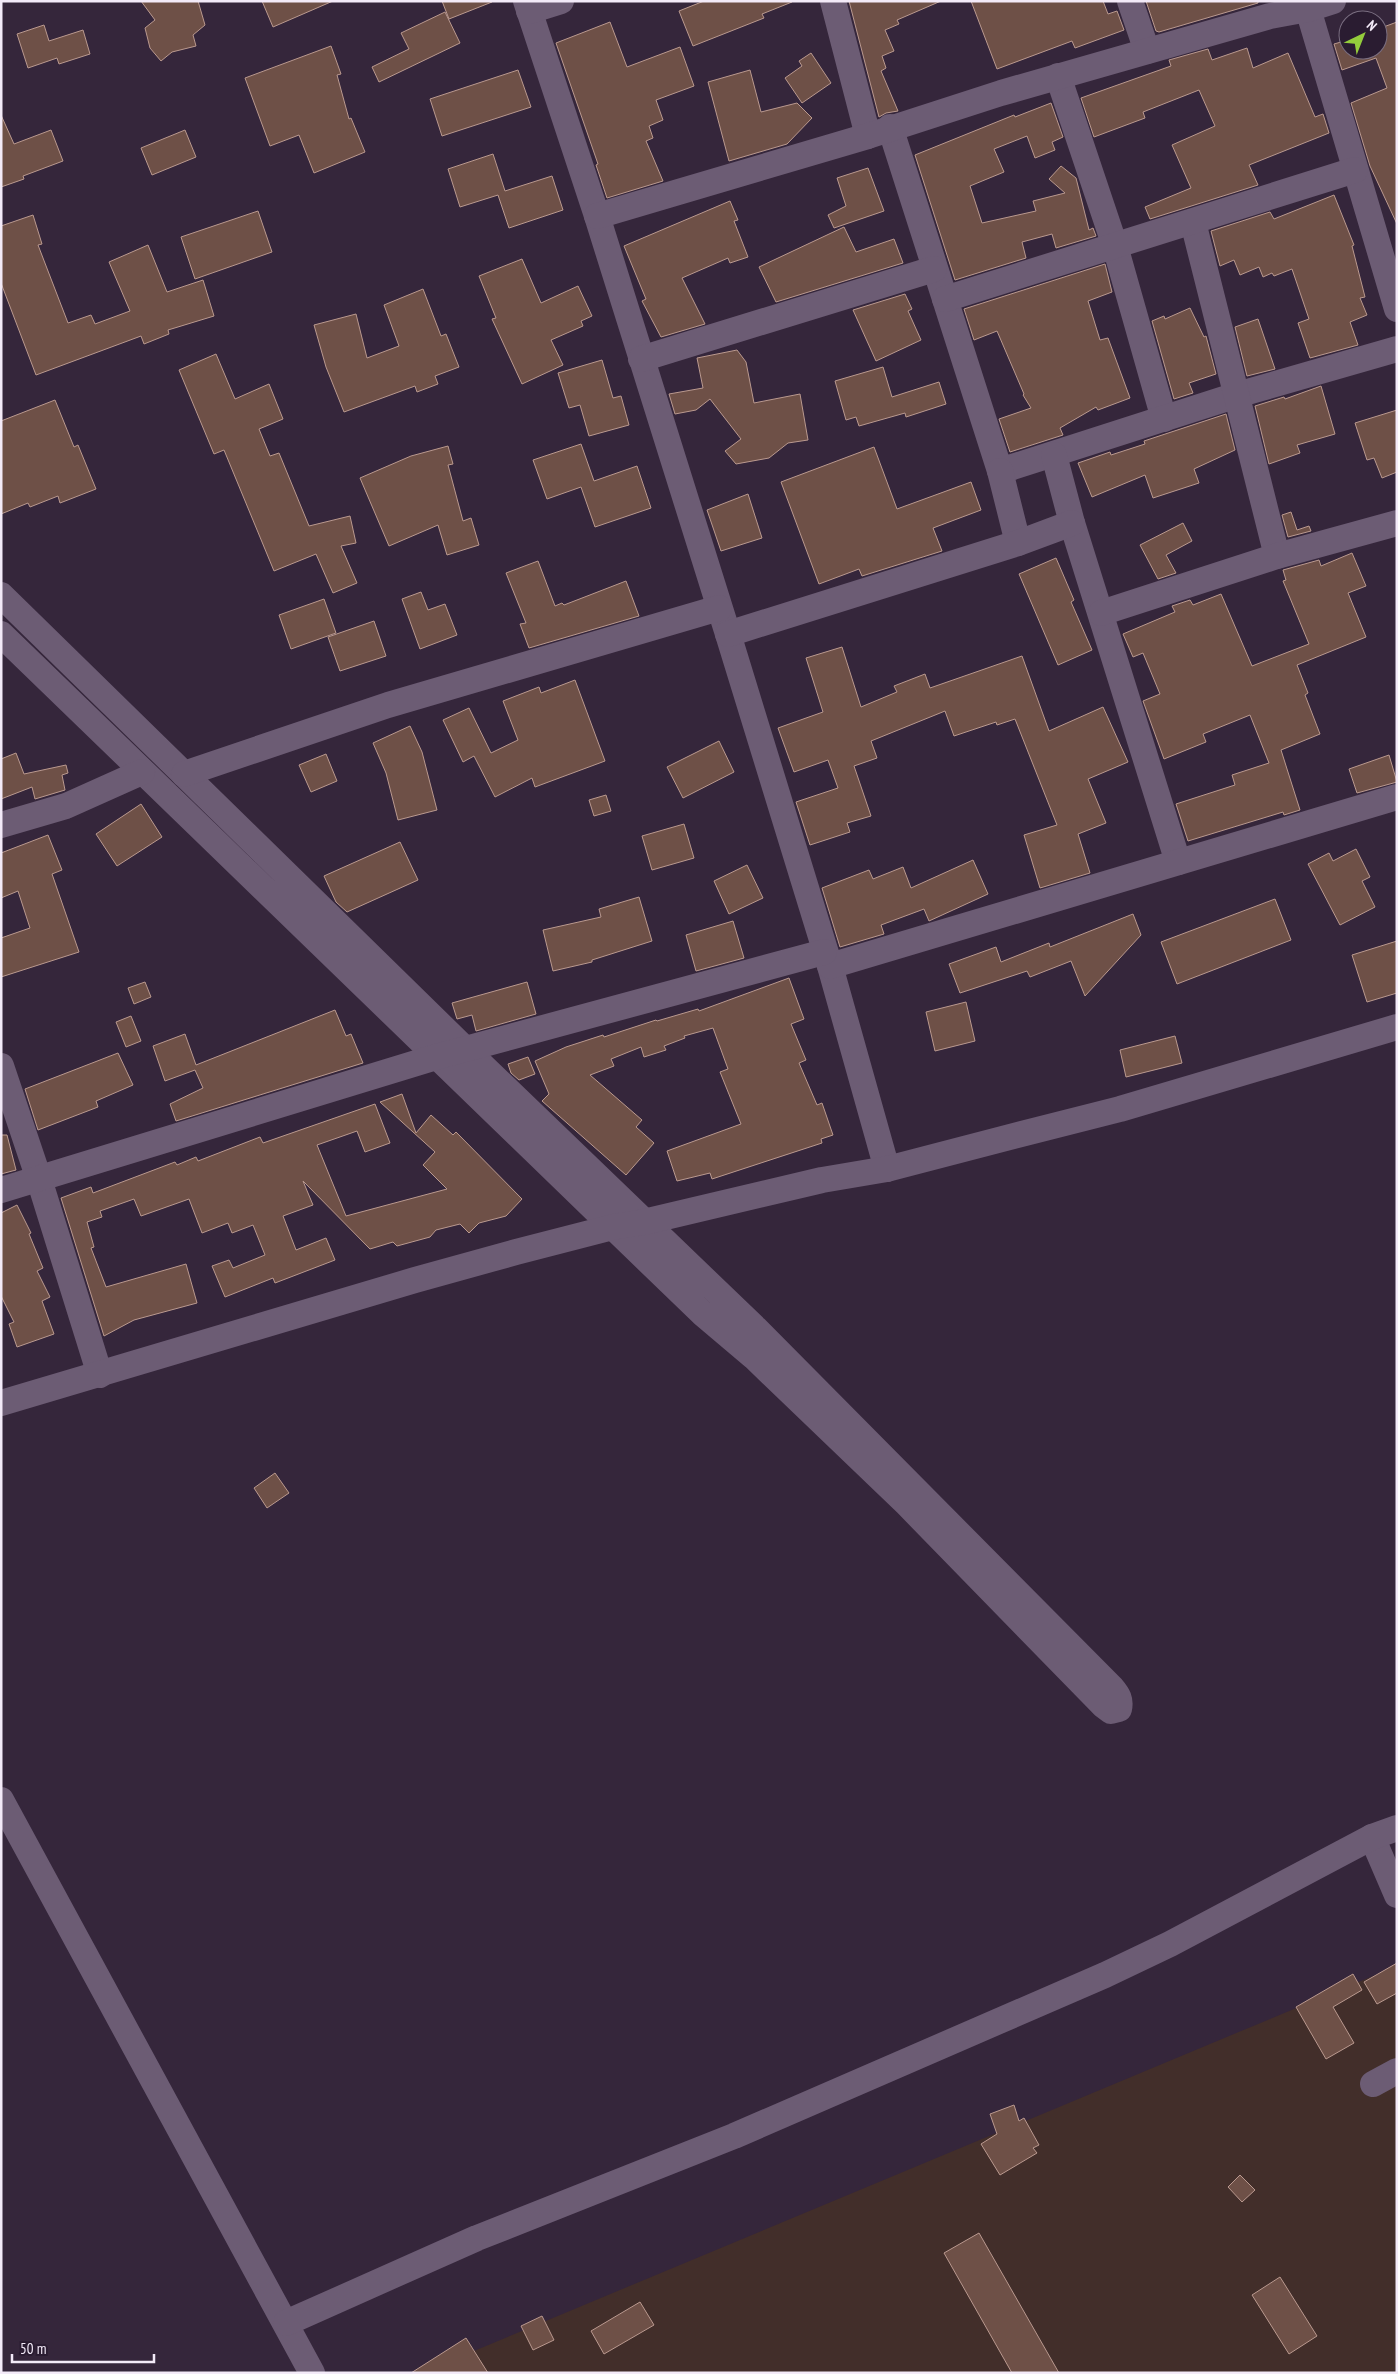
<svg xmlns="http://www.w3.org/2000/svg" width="1398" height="2374" font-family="'PT Sans Narrow',sans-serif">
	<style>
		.industrial { fill: #422e2a }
		.building { fill: #6e5047; stroke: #ba998f }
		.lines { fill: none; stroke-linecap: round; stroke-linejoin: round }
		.minor { stroke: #6c5c74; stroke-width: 26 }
	</style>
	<rect width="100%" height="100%" fill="#35263b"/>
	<!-- industrial -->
	<path class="industrial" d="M 1397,1966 L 1397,2373 L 421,2373 Z"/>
	<!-- building -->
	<g class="building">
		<path d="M 141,1 L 198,1 L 205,25 L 193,35 L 196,46 L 172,52 L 161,61 L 150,48 L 145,28 L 155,20 Z"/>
		<path d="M 262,1 L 333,1 L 273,27 Z"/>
		<path d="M 442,1 L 491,1 L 492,2 L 449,19 Z"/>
		<path d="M 704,1 L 792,1 L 792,2 L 762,14 L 764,18 L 693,46 L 679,11 Z"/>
		<path d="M 849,1 L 941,1 L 897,20 L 899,24 L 885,30 L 894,51 L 882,56 L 886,68 L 881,71 L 898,111 L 886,113 L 879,117 Z"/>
		<path d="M 971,1 L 1103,1 L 1108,14 L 1117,11 L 1124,30 L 1075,48 L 1072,41 L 997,69 Z"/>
		<path d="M 1146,1 L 1258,1 L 1258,3 L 1159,32 L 1156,31 Z"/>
		<path d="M 445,12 L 460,43 L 379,82 L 372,67 L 409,49 L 401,33 Z"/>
		<path d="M 610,22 L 627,67 L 680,47 L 694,86 L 656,100 L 663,120 L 649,126 L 653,138 L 646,141 L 663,181 L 607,198 L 596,165 L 598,164 L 556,43 Z"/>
		<path d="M 1397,22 L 1397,224 L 1370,166 L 1351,103 L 1387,88 L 1376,58 L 1342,70 L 1334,44 L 1348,40 L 1348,50 L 1378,50 L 1378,29 Z"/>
		<path d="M 44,25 L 49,41 L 83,30 L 90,54 L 59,64 L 57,58 L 28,68 L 17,34 Z"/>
		<path d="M 331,46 L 341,74 L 337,75 L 349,119 L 351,118 L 365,152 L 314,173 L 299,135 L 270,146 L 245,78 Z"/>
		<path d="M 1247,48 L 1253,68 L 1288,53 L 1315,117 L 1323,114 L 1329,133 L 1249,165 L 1258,185 L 1150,219 L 1145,207 L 1191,188 L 1172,145 L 1215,126 L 1199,90 L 1143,112 L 1145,118 L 1094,137 L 1081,98 L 1171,66 L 1169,60 L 1208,49 L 1212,60 Z"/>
		<path d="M 811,53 L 831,83 L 802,103 L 785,78 L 802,66 L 799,61 Z"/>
		<path d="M 518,70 L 531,107 L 442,136 L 430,99 Z"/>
		<path d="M 750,70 L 761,112 L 797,103 L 812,118 L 787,144 L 729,161 L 708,82 Z"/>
		<path d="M 1051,103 L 1063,137 L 1052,142 L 1055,150 L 1035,158 L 1027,136 L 994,149 L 1004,172 L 970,186 L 982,223 L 1036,211 L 1033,201 L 1065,193 L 1049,179 L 1061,166 L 1076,178 L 1089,230 L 1093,228 L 1096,236 L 1056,248 L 1052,234 L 1022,242 L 1026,258 L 955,280 L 915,155 L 1014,115 L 1015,117 Z"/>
		<path d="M 1,115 L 14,144 L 51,130 L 63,161 L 23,176 L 24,179 L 1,187 Z"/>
		<path d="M 185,130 L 196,157 L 152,175 L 141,148 Z"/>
		<path d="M 493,154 L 505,191 L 552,176 L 563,210 L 509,228 L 498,195 L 460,207 L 448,169 Z"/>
		<path d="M 868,168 L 884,211 L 834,228 L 828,215 L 846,206 L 837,178 Z"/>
		<path d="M 1334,195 L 1354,245 L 1352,246 L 1365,297 L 1360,298 L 1367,315 L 1350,322 L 1358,345 L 1310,358 L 1298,323 L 1309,319 L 1292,269 L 1274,276 L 1272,273 L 1263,277 L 1259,267 L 1240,275 L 1234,260 L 1220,266 L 1211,231 L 1270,212 L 1274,219 Z"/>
		<path d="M 730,201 L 738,220 L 734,221 L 748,257 L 730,263 L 728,258 L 682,278 L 705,324 L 661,337 L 642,301 L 646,299 L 624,246 Z"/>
		<path d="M 258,211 L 272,252 L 195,279 L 181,237 Z"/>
		<path d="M 33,215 L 42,244 L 38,245 L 68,323 L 91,315 L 95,324 L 130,311 L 109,262 L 148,245 L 167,292 L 203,280 L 214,316 L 168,330 L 169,334 L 144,344 L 141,336 L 36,375 L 1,283 L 1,226 Z"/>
		<path d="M 844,227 L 856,252 L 894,239 L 903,263 L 776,302 L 759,267 Z"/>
		<path d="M 522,259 L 541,303 L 578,286 L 592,316 L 581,321 L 583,326 L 551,340 L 563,365 L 522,384 L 492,319 L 496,318 L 479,276 Z"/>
		<path d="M 1105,264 L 1112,292 L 1088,301 L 1100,340 L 1108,338 L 1130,398 L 1098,410 L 1096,407 L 1060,428 L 1063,435 L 1010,452 L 999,419 L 1031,408 L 1023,395 L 1024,394 L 997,331 L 974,340 L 964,309 Z"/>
		<path d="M 423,289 L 441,336 L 446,334 L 459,367 L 435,376 L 438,384 L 417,392 L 415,386 L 344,412 L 326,367 L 314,325 L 356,314 L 367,358 L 399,346 L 384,305 Z"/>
		<path d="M 905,294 L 912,309 L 908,311 L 921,340 L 876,361 L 853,310 Z"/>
		<path d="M 1190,308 L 1204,337 L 1206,336 L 1216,374 L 1189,383 L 1193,393 L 1174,399 L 1152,321 L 1164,316 L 1165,319 Z"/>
		<path d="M 1258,319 L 1275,369 L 1247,376 L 1235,327 Z"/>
		<path d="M 737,350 L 746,362 L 754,403 L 800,394 L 808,440 L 788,443 L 769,458 L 736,464 L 725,451 L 741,439 L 710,399 L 696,410 L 675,414 L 669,394 L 703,388 L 697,358 Z"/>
		<path d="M 216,354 L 235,399 L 269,384 L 283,419 L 259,429 L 270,456 L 279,453 L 309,526 L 350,516 L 356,543 L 341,546 L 357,583 L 333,593 L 316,554 L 274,571 L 224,450 L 214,454 L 179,370 Z"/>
		<path d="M 602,360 L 613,398 L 621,396 L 629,425 L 589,436 L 580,405 L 569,408 L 558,373 Z"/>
		<path d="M 883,367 L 892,397 L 939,382 L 946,404 L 906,417 L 905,413 L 859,426 L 856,417 L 846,420 L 835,381 Z"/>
		<path d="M 1321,386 L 1335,434 L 1297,445 L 1300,453 L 1269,464 L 1255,406 L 1284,397 L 1285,399 Z"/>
		<path d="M 55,400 L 74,447 L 78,445 L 96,489 L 60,503 L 58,496 L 30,507 L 28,503 L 1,514 L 1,421 Z"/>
		<path d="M 1397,410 L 1397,472 L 1382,478 L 1374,458 L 1367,460 L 1355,423 Z"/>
		<path d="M 1226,414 L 1235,450 L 1194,469 L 1199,483 L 1153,498 L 1145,475 L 1092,497 L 1078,463 L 1110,452 L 1111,455 L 1145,444 L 1144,441 Z"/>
		<path d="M 581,444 L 594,481 L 637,466 L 651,508 L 595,527 L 581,487 L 547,499 L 533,460 Z"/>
		<path d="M 448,446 L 453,464 L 448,465 L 463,521 L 471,518 L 479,545 L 447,555 L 438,525 L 389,546 L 360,478 L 411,456 Z"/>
		<path d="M 874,447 L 897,509 L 971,482 L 981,510 L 933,528 L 942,551 L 862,576 L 859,569 L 819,584 L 781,482 Z"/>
		<path d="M 748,494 L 762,538 L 721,551 L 707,510 Z"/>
		<path d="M 1291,512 L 1297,530 L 1309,526 L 1311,531 L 1288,537 L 1282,515 Z"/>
		<path d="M 1183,523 L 1192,541 L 1166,555 L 1176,573 L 1158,579 L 1140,545 Z"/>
		<path d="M 1352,553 L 1366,586 L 1348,593 L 1366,637 L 1297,665 L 1308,693 L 1305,695 L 1320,734 L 1281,750 L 1300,810 L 1284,815 L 1283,812 L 1188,841 L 1176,804 L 1235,785 L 1232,775 L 1269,763 L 1250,715 L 1203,734 L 1206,742 L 1164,759 L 1143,701 L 1160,694 L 1143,653 L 1133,657 L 1123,634 L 1175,612 L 1172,606 L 1190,600 L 1193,605 L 1221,594 L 1252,666 L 1309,644 L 1283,581 L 1286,580 L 1283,570 L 1319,560 L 1321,566 Z"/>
		<path d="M 1056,558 L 1074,600 L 1071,602 L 1092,650 L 1058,665 L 1019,574 Z"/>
		<path d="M 538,561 L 555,606 L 562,603 L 564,605 L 626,581 L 639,616 L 529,648 L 520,624 L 526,623 L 506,573 Z"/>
		<path d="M 421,592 L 428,610 L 445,604 L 457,635 L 420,649 L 402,599 Z"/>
		<path d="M 324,599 L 336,633 L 291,649 L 279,615 Z"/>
		<path d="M 374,621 L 386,656 L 340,671 L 328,637 Z"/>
		<path d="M 842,647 L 861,707 L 897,692 L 894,686 L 925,674 L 930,688 L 1022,656 L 1049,731 L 1103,707 L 1128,762 L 1088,779 L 1106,823 L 1078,834 L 1090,873 L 1040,888 L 1024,835 L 1057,825 L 1015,719 L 997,725 L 996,722 L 954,736 L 945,711 L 871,741 L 877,758 L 854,766 L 871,816 L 847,823 L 850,832 L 810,845 L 796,802 L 838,788 L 828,760 L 794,772 L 778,728 L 823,712 L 806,658 Z"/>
		<path d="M 575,680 L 605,761 L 535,787 L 532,778 L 495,797 L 474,756 L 463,762 L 443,720 L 469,708 L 491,753 L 518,740 L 503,701 L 539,687 L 541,693 Z"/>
		<path d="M 410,726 L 422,752 L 437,810 L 398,820 L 386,773 L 373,743 Z"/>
		<path d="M 719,741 L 734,772 L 683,798 L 667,767 Z"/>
		<path d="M 16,753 L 24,774 L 66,765 L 68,773 L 62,775 L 65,790 L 35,799 L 32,787 L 1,799 L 1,759 Z"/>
		<path d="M 326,754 L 337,781 L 311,792 L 299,765 Z"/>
		<path d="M 1389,755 L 1397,782 L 1357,793 L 1349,769 Z"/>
		<path d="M 606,795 L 611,811 L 594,816 L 589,800 Z"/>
		<path d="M 141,804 L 162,837 L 117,866 L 96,834 Z"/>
		<path d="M 684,824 L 694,858 L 652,870 L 642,836 Z"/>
		<path d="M 48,835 L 62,870 L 52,874 L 79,952 L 1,977 L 1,938 L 30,928 L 18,891 L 1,898 L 1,853 Z"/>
		<path d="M 400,842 L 418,880 L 347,912 L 336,902 L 324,876 Z"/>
		<path d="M 1356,849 L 1370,877 L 1362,881 L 1375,907 L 1340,925 L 1308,864 L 1329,853 L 1333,861 Z"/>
		<path d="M 973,860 L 988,894 L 929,921 L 924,909 L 881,925 L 884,934 L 840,947 L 822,888 L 869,870 L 873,879 L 903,867 L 911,888 Z"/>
		<path d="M 747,865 L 763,898 L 729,914 L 714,881 Z"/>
		<path d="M 639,897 L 652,941 L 592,960 L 592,962 L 553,971 L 543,930 L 601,917 L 599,909 Z"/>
		<path d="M 1275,899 L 1291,940 L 1177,984 L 1161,942 Z"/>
		<path d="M 1133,914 L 1141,935 L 1085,996 L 1071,961 L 1030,977 L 1027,971 L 960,993 L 949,964 L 996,947 L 1001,962 L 1049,943 L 1050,947 Z"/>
		<path d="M 733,921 L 744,958 L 696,971 L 686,935 Z"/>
		<path d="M 1397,941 L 1397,993 L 1367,1002 L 1352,955 Z"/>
		<path d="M 789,978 L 804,1019 L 791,1024 L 806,1060 L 799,1063 L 817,1105 L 822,1103 L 833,1135 L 821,1139 L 822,1143 L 712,1179 L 710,1173 L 677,1181 L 667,1151 L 741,1124 L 720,1072 L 728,1069 L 713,1028 L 684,1036 L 685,1038 L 664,1046 L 666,1050 L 644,1057 L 641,1047 L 611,1059 L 614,1066 L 590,1075 L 642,1120 L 636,1127 L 654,1143 L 626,1175 L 542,1101 L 549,1094 L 535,1061 L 566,1047 L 603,1035 L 604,1037 L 656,1020 L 657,1021 L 698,1009 L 699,1011 Z"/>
		<path d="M 145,982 L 151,997 L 134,1004 L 128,988 Z"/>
		<path d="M 527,982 L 536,1014 L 476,1031 L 472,1015 L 457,1019 L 452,1003 Z"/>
		<path d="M 966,1002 L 975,1041 L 935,1051 L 926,1012 Z"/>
		<path d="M 335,1010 L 346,1036 L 351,1034 L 363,1063 L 176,1121 L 170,1104 L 203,1088 L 195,1070 L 165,1081 L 153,1046 L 185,1034 L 196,1065 Z"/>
		<path d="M 131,1016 L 141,1041 L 126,1047 L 116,1022 Z"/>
		<path d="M 1175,1036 L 1182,1063 L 1126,1077 L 1120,1050 Z"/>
		<path d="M 118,1053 L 133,1085 L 96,1101 L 98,1107 L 38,1130 L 25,1089 Z"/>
		<path d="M 528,1057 L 535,1074 L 519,1080 L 511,1073 L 508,1064 Z"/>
		<path d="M 402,1094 L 416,1133 L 431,1115 L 453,1135 L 456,1132 L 522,1199 L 506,1216 L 479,1223 L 469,1233 L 460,1224 L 436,1230 L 430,1237 L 397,1246 L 393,1242 L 370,1249 L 303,1181 L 313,1205 L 283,1216 L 296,1250 L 326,1238 L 335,1260 L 275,1283 L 273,1278 L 225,1297 L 212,1266 L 229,1260 L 233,1268 L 265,1255 L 253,1225 L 232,1233 L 228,1223 L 202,1233 L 189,1199 L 141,1216 L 134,1199 L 100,1211 L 102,1217 L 87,1222 L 94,1247 L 91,1248 L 106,1287 L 186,1264 L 197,1303 L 134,1320 L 104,1336 L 61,1198 L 91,1187 L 93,1193 L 175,1162 L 177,1165 L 196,1157 L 198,1161 L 260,1137 L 263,1143 L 375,1104 L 390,1143 L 365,1152 L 357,1131 L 317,1145 L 346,1216 L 447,1189 L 423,1165 L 435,1152 L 380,1102 Z"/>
		<path d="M 1,1135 L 7,1135 L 16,1170 L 1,1174 Z"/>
		<path d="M 17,1205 L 31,1233 L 29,1234 L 43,1268 L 37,1271 L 50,1297 L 42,1301 L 54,1334 L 17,1347 L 9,1324 L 14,1322 L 1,1296 L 1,1213 Z"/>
		<path d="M 275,1473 L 289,1493 L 267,1508 L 254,1488 Z"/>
		<path d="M 1397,1963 L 1397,1993 L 1377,2004 L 1364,1982 Z"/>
		<path d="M 1353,1974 L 1362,1990 L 1333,2007 L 1354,2043 L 1326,2059 L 1296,2007 Z"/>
		<path d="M 1014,2105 L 1019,2121 L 1024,2118 L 1039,2145 L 1033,2148 L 1037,2153 L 1000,2175 L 981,2144 L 997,2134 L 990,2114 Z"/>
		<path d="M 1240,2175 L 1255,2190 L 1242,2202 L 1228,2187 Z"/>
		<path d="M 979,2233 L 1059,2373 L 1012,2373 L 944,2253 Z"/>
		<path d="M 1280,2277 L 1317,2336 L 1289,2354 L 1252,2295 Z"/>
		<path d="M 640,2302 L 654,2325 L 604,2354 L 591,2331 Z"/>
		<path d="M 542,2316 L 554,2340 L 533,2350 L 521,2326 Z"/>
		<path d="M 466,2338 L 488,2373 L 411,2373 Z"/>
	</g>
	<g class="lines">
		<!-- minor -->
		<g class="minor">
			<path d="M 526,1 L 597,216 L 728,634 L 830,966 L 887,1169"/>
			<path d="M 833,1 L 868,136"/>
			<path d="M 1130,1 L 1147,51"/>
			<path d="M 1308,9 L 1397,309"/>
			<path d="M 529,11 L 561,1"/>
			<path d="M 1058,76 L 1115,246 L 1164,419"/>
			<path d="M 890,127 L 1000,471 L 1237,395 L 1397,349"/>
			<path d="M 597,216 L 868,136 L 1001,93 L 1270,16 L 1308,9 L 1333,1"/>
			<path d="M 1193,222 L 1277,556"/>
			<path d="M 945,299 L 1355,170"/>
			<path d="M 641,359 L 934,269"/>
			<path d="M 1054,455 L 1072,523 L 1178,862"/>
			<path d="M 1000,471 L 1018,543"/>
			<path d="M 1,595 L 465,1049 L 755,1328 L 1112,1688 C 1118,1695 1121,1700 1119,1709 L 1111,1711 L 1103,1705 L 907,1504 L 754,1357 L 702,1313 L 613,1227 L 1,634"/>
			<path d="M 1101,613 L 1277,556 L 1397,523"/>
			<path d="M 728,634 L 1018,543 L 1072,523"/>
			<path d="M 184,774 L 388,705 L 719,608"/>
			<path d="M 1,825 L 66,806 L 142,772"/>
			<path d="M 830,966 L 1397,797"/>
			<path d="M 1,1066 L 39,1179 L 100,1375"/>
			<path d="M 1,1190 L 436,1057 L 824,952"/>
			<path d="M 1,1403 L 415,1280 L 516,1252 L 613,1227 L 644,1222 L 822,1180 L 887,1169 L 1006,1138 L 1120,1109 L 1397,1027"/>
			<path d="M 1,1800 L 312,2373"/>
			<path d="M 1372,1837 L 1397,1895"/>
			<path d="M 1373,2084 L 1397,2071"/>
			<path d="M 286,2323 L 477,2238 L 734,2136 L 1105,1975 L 1170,1944 L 1372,1837 L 1397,1828"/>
		</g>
	</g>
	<!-- border -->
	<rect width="1398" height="2374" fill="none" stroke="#f3eaf8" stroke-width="5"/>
	<!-- north arrow -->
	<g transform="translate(1363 35) rotate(43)"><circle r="24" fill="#2a1c31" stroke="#7a6e81"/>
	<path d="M0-4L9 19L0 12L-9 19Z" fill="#94cc3c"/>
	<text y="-8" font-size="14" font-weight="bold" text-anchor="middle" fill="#f3eaf8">N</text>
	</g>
	<!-- scale -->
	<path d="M12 2354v8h142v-8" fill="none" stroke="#f3eaf8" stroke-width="2.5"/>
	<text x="20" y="2354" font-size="15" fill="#f3eaf8" stroke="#2a1c31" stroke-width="4" paint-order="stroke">50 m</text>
</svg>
